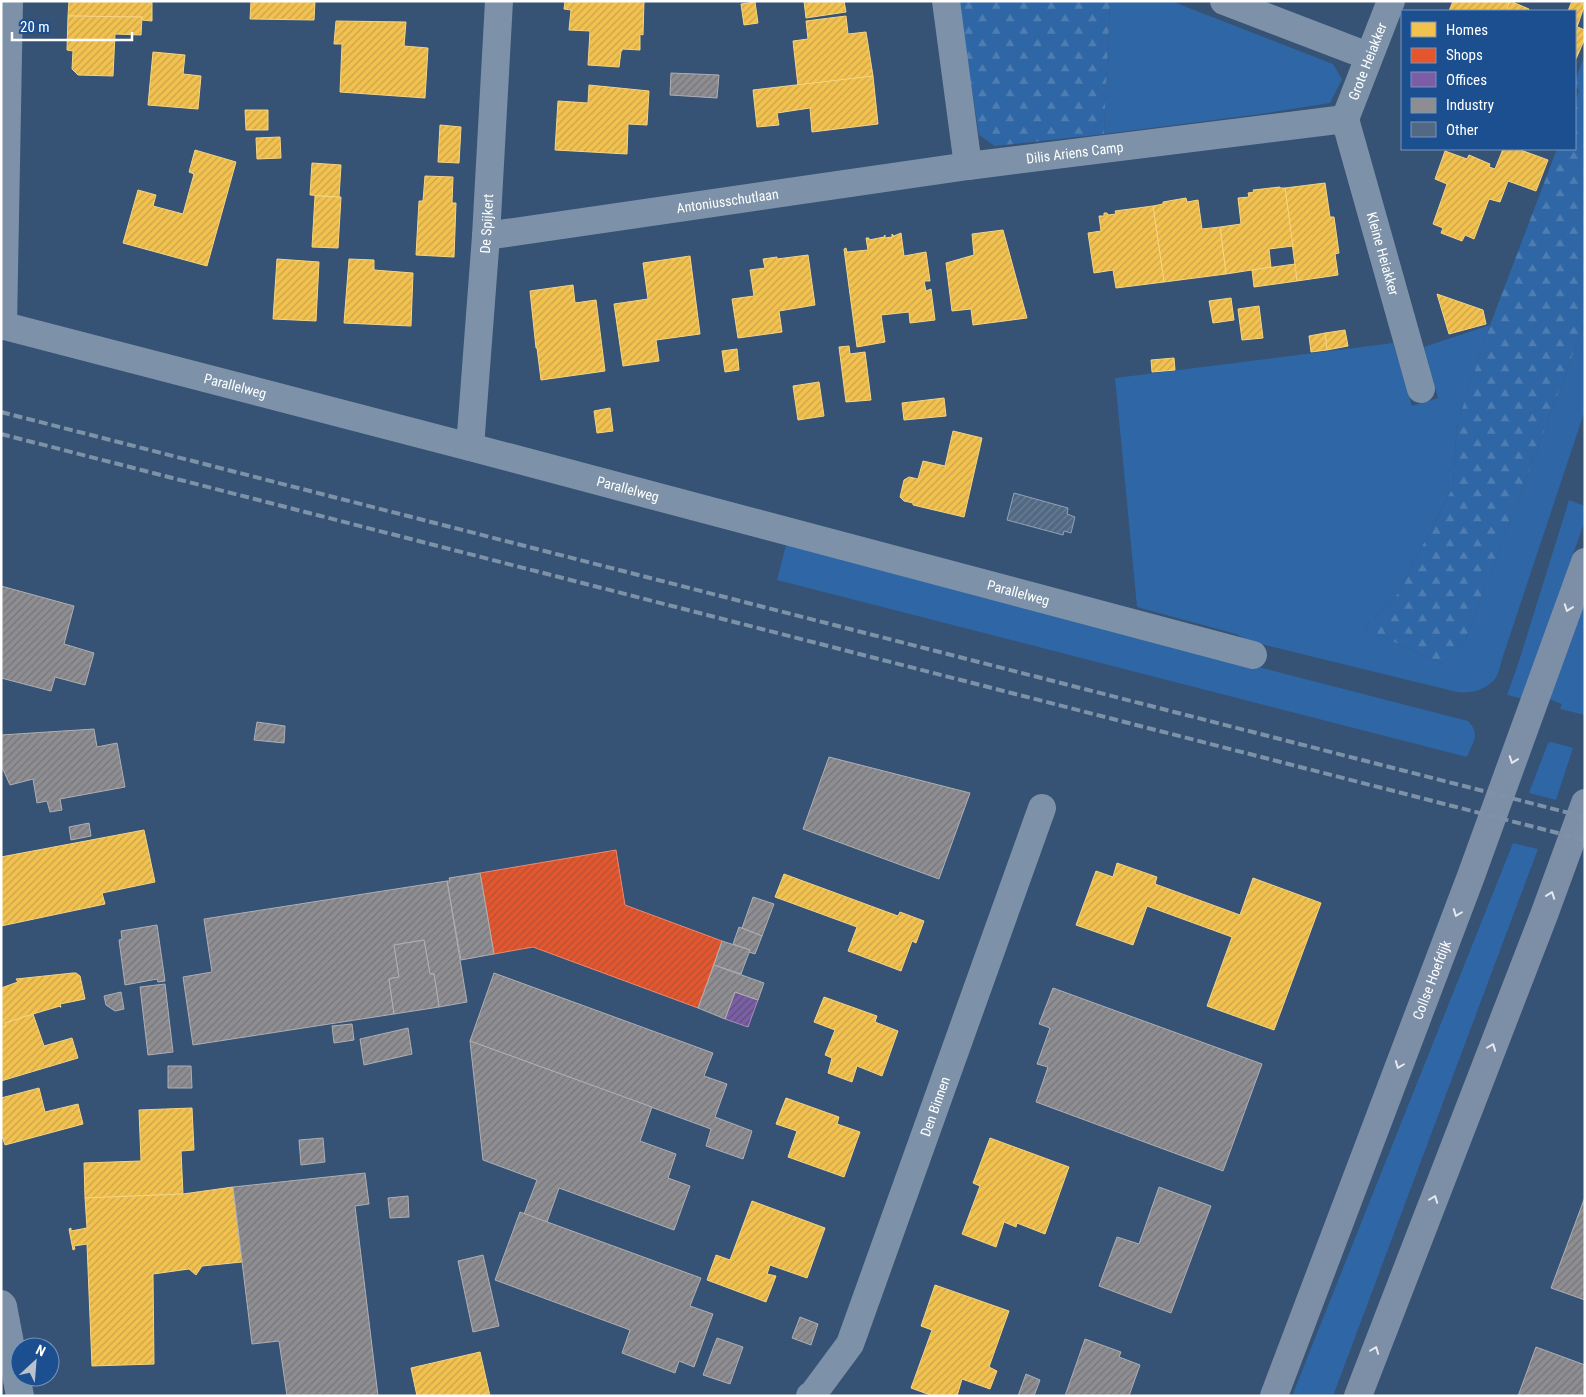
<svg xmlns="http://www.w3.org/2000/svg" width="1586" height="1397" font-family="'Roboto Condensed',sans-serif">
	<style>
		.green { fill: #2f66a5 }
		.forest { fill: url(#forest-firs) }
		.homes { fill: url(#homes-hatch); stroke: #f6d483 }
		.shops { fill: url(#shops-hatch); stroke: #ec896d }
		.offices { fill: url(#offices-hatch); stroke: #a38ec1 }
		.industry { fill: url(#industry-hatch); stroke: #afafb3 }
		.building { fill: url(#building-hatch); stroke: #92a2b6 }
		.lines { fill: none; stroke-linecap: round; stroke-linejoin: round }
		.minor { stroke: #7d92a8; stroke-width: 28 }
		.major { stroke: #7d8ea7; stroke-width: 28 }
		.rail { stroke: #7e92a7; stroke-width: 4; stroke-dasharray: 9 4; stroke-linecap: butt }
		.oneway { stroke: #e5e8ed }
		.labels { text-anchor: middle; dominant-baseline: central; stroke-width: 5; stroke-linejoin: round; paint-order: stroke }
		.street-label { font-size: 14px; fill: #fff; stroke: #1b4f8f }
	</style>
	<defs>
		<pattern id="forest-firs" width="22" height="20" patternUnits="userSpaceOnUse" patternTransform="scale(1.25)"><rect width="22" height="20" fill="#2f66a5"/><path d="M5 1l3.5 6h-7zM16 11l3.5 6h-7z" fill="#4e7db2"/></pattern>
		<pattern id="homes-hatch" width="6" height="6" patternUnits="userSpaceOnUse" patternTransform="scale(1.25)"><rect width="6" height="6" fill="#f2c14e"/><path d="M-1 1l2-2M0 6l6-6M5 7l2-2" fill="none" stroke="#c8a44e"/></pattern>
		<pattern id="shops-hatch" width="6" height="6" patternUnits="userSpaceOnUse" patternTransform="scale(1.25)"><rect width="6" height="6" fill="#e4572e"/><path d="M-1 1l2-2M0 6l6-6M5 7l2-2" fill="none" stroke="#af5338"/></pattern>
		<pattern id="offices-hatch" width="6" height="6" patternUnits="userSpaceOnUse" patternTransform="scale(1.25)"><rect width="6" height="6" fill="#7b5ea7"/><path d="M-1 1l2-2M0 6l6-6M5 7l2-2" fill="none" stroke="#5f5370"/></pattern>
		<pattern id="industry-hatch" width="6" height="6" patternUnits="userSpaceOnUse" patternTransform="scale(1.25)"><rect width="6" height="6" fill="#8d8d92"/><path d="M-1 1l2-2M0 6l6-6M5 7l2-2" fill="none" stroke="#76767a"/></pattern>
		<pattern id="building-hatch" width="6" height="6" patternUnits="userSpaceOnUse" patternTransform="scale(1.25)"><rect width="6" height="6" fill="#526984"/><path d="M-1 1l2-2M0 6l6-6M5 7l2-2" fill="none" stroke="#6c8096"/></pattern>
	</defs>
	<rect width="100%" height="100%" fill="#365274"/>
	<!-- green -->
	<g class="green">
		<path d="M 1110,1 L 1171,1 L 1333,64 L 1342,79 L 1330,103 L 1261,114 L 1104,134 Z"/>
		<path d="M 1585,322 L 1585,410 L 1502,659 C 1500,665 1499,674 1495,679 C 1485,690 1471,694 1457,692 L 1265,645 L 1244,638 L 1236,634 L 1137,607 L 1115,378 L 1393,343 L 1412,406 L 1438,398 L 1424,347 L 1490,325 L 1457,424 L 1453,487 L 1394,600 L 1363,628 L 1443,664 L 1466,639 Z"/>
		<path d="M 1569,500 L 1585,506 L 1585,520 L 1523,699 L 1507,695 L 1519,661 Z"/>
		<path d="M 786,545 L 1468,721 C 1481,734 1473,742 1467,757 L 777,580 Z"/>
		<path d="M 1585,593 L 1585,715 L 1560,709 L 1562,704 L 1546,698 Z"/>
		<path d="M 1551,742 L 1573,748 L 1556,800 L 1529,793 L 1548,743 Z"/>
		<path d="M 1513,843 L 1538,849 L 1333,1396 L 1292,1396 Z"/>
	</g>
	<!-- forest -->
	<g class="forest">
		<path d="M 958,1 L 1110,1 L 1104,134 L 995,146 L 979,135 Z"/>
		<path d="M 1585,54 L 1585,322 L 1466,639 L 1443,664 L 1363,628 L 1394,600 L 1453,487 L 1457,424 L 1490,325 L 1557,149 L 1575,149 L 1575,103 L 1579,90 L 1575,87 L 1575,81 Z"/>
	</g>
	<!-- homes -->
	<g class="homes">
		<path d="M 69,1 L 152,1 L 152,21 L 142,20 L 142,17 L 68,16 Z"/>
		<path d="M 251,1 L 315,1 L 314,20 L 250,19 Z"/>
		<path d="M 565,1 L 644,1 L 643,35 L 640,34 L 640,50 L 622,49 L 622,51 L 621,51 L 619,67 L 588,65 L 590,31 L 569,30 L 571,10 L 564,9 Z"/>
		<path d="M 804,1 L 844,1 L 846,12 L 806,18 Z"/>
		<path d="M 1453,1 L 1510,1 L 1506,11 L 1445,11 L 1449,11 Z"/>
		<path d="M 1510,1 L 1529,9 L 1529,11 L 1506,11 Z"/>
		<path d="M 1572,1 L 1579,1 L 1585,4 L 1577,27 L 1575,26 L 1575,11 L 1568,11 Z"/>
		<path d="M 755,2 L 758,23 L 744,25 L 741,4 Z"/>
		<path d="M 68,16 L 142,17 L 141,35 L 115,34 L 113,76 L 78,75 L 72,69 L 73,51 L 67,50 Z"/>
		<path d="M 846,16 L 848,34 L 866,32 L 873,76 L 798,86 L 793,41 L 808,39 L 806,21 Z"/>
		<path d="M 336,21 L 406,22 L 404,46 L 428,48 L 425,98 L 340,92 L 342,44 L 334,44 Z"/>
		<path d="M 1575,26 L 1585,30 L 1585,38 L 1576,59 L 1575,58 Z"/>
		<path d="M 153,52 L 185,55 L 183,74 L 201,76 L 198,109 L 148,105 Z"/>
		<path d="M 873,76 L 878,124 L 812,132 L 810,108 L 777,113 L 779,125 L 757,127 L 753,90 Z"/>
		<path d="M 589,85 L 649,91 L 647,125 L 628,124 L 627,154 L 555,150 L 558,101 L 588,103 Z"/>
		<path d="M 245,110 L 268,110 L 268,130 L 246,130 Z"/>
		<path d="M 440,125 L 461,127 L 459,163 L 438,162 Z"/>
		<path d="M 280,137 L 281,158 L 257,159 L 256,138 Z"/>
		<path d="M 1503,149 L 1518,149 L 1548,160 L 1536,191 L 1508,181 L 1500,202 L 1489,199 L 1474,239 L 1465,235 L 1462,241 L 1441,233 L 1443,228 L 1433,224 L 1447,184 L 1435,179 L 1445,151 L 1467,159 L 1469,155 L 1490,164 L 1489,167 L 1495,169 Z"/>
		<path d="M 195,150 L 236,162 L 207,266 L 123,243 L 138,190 L 156,195 L 153,206 L 183,214 L 194,174 L 189,172 Z"/>
		<path d="M 312,163 L 341,165 L 339,197 L 310,195 Z"/>
		<path d="M 425,176 L 453,177 L 452,203 L 456,203 L 454,257 L 416,255 L 419,201 L 423,201 Z"/>
		<path d="M 1325,183 L 1330,217 L 1334,217 L 1339,253 L 1335,254 L 1338,275 L 1297,281 L 1285,188 Z"/>
		<path d="M 1280,187 L 1280,188 L 1285,188 L 1293,246 L 1269,249 L 1271,267 L 1226,274 L 1220,227 L 1241,224 L 1238,198 L 1249,197 L 1248,193 L 1254,192 L 1253,190 Z"/>
		<path d="M 315,196 L 341,197 L 338,248 L 312,247 Z"/>
		<path d="M 1186,198 L 1187,202 L 1198,200 L 1202,229 L 1220,227 L 1226,274 L 1164,282 L 1153,206 L 1163,204 L 1163,202 Z"/>
		<path d="M 1153,206 L 1164,282 L 1116,288 L 1113,270 L 1094,273 L 1088,233 L 1101,231 L 1099,216 L 1104,216 L 1104,213 L 1107,213 L 1108,215 L 1116,214 L 1115,211 Z"/>
		<path d="M 1003,230 L 1027,318 L 973,325 L 971,309 L 952,311 L 946,263 L 974,255 L 972,234 Z"/>
		<path d="M 901,233 L 904,256 L 926,252 L 930,281 L 924,281 L 926,291 L 931,289 L 935,320 L 910,323 L 909,312 L 881,315 L 885,342 L 857,347 L 844,249 L 846,248 L 847,252 L 868,250 L 866,238 L 869,238 L 869,240 L 884,237 L 885,235 L 885,238 L 892,237 L 892,234 L 894,236 Z"/>
		<path d="M 808,255 L 815,305 L 779,311 L 782,332 L 738,338 L 732,299 L 754,296 L 750,270 L 765,268 L 763,259 L 777,257 L 777,259 Z"/>
		<path d="M 690,256 L 700,334 L 656,340 L 659,361 L 623,366 L 614,304 L 648,299 L 643,263 Z"/>
		<path d="M 277,259 L 319,262 L 316,321 L 273,319 Z"/>
		<path d="M 349,259 L 374,260 L 374,270 L 413,273 L 411,326 L 344,323 Z"/>
		<path d="M 1295,264 L 1297,281 L 1254,287 L 1252,270 Z"/>
		<path d="M 573,285 L 575,303 L 596,300 L 605,371 L 541,380 L 537,348 L 536,348 L 530,291 Z"/>
		<path d="M 1437,294 L 1483,310 L 1486,324 L 1449,334 Z"/>
		<path d="M 1231,298 L 1234,320 L 1213,323 L 1209,301 Z"/>
		<path d="M 1259,306 L 1263,338 L 1242,340 L 1238,309 Z"/>
		<path d="M 1345,330 L 1348,346 L 1327,350 L 1325,333 Z"/>
		<path d="M 1325,333 L 1327,350 L 1311,352 L 1309,336 Z"/>
		<path d="M 849,346 L 850,354 L 865,352 L 871,400 L 846,402 L 839,347 Z"/>
		<path d="M 737,349 L 739,370 L 725,372 L 722,351 Z"/>
		<path d="M 1174,358 L 1175,370 L 1152,372 L 1151,360 Z"/>
		<path d="M 819,382 L 824,416 L 798,420 L 793,386 Z"/>
		<path d="M 944,398 L 946,416 L 904,420 L 902,403 Z"/>
		<path d="M 610,408 L 613,431 L 597,433 L 594,411 Z"/>
		<path d="M 953,431 L 982,438 L 964,517 L 913,505 L 913,503 L 904,501 L 900,497 L 904,480 L 909,477 L 918,479 L 923,461 L 945,466 Z"/>
		<path d="M 144,830 L 155,882 L 102,893 L 105,904 L 1,926 L 1,857 Z"/>
		<path d="M 1117,863 L 1157,877 L 1155,884 L 1240,915 L 1253,878 L 1321,903 L 1274,1030 L 1207,1006 L 1232,937 L 1147,906 L 1133,945 L 1076,925 L 1096,871 L 1113,877 Z"/>
		<path d="M 784,874 L 898,916 L 900,912 L 924,921 L 916,943 L 912,941 L 901,971 L 848,951 L 857,927 L 775,897 Z"/>
		<path d="M 73,973 L 76,973 L 80,976 L 85,999 L 60,1004 L 61,1007 L 60,1007 L 60,1006 L 33,1014 L 5,1023 L 6,1026 L 1,1027 L 1,988 L 18,982 L 16,979 Z"/>
		<path d="M 824,997 L 877,1016 L 875,1022 L 898,1031 L 882,1076 L 857,1066 L 852,1082 L 828,1073 L 832,1058 L 825,1055 L 835,1030 L 814,1022 Z"/>
		<path d="M 33,1014 L 44,1046 L 72,1038 L 78,1058 L 1,1081 L 1,1027 L 6,1026 L 5,1023 Z"/>
		<path d="M 39,1088 L 45,1112 L 78,1104 L 83,1124 L 5,1145 L 1,1133 L 1,1098 Z"/>
		<path d="M 786,1098 L 839,1117 L 837,1124 L 860,1132 L 844,1177 L 788,1157 L 797,1131 L 776,1124 Z"/>
		<path d="M 192,1108 L 194,1150 L 181,1151 L 183,1194 L 85,1198 L 84,1163 L 141,1161 L 139,1110 Z"/>
		<path d="M 990,1138 L 1069,1167 L 1045,1234 L 1017,1223 L 1016,1227 L 1004,1222 L 996,1247 L 962,1234 L 980,1186 L 973,1183 Z"/>
		<path d="M 233,1187 L 242,1262 L 202,1266 L 196,1275 L 189,1269 L 153,1274 L 154,1364 L 92,1366 L 87,1244 L 74,1246 L 75,1249 L 73,1250 L 69,1229 L 71,1228 L 71,1231 L 87,1228 L 85,1198 L 183,1194 Z"/>
		<path d="M 752,1201 L 825,1228 L 807,1278 L 770,1265 L 767,1274 L 776,1276 L 766,1302 L 707,1280 L 716,1255 L 730,1260 Z"/>
		<path d="M 935,1285 L 1009,1311 L 989,1367 L 997,1371 L 990,1389 L 962,1379 L 957,1396 L 933,1396 L 911,1388 L 932,1330 L 921,1326 Z"/>
		<path d="M 480,1352 L 490,1396 L 417,1396 L 411,1368 Z"/>
	</g>
	<!-- shops -->
	<path class="shops" d="M 616,850 L 625,905 L 722,941 L 698,1008 L 533,947 L 494,954 L 480,873 Z"/>
	<!-- offices -->
	<path class="offices" d="M 735,992 L 758,1000 L 748,1027 L 725,1019 Z"/>
	<!-- industry -->
	<g class="industry">
		<path d="M 671,73 L 719,75 L 717,98 L 670,95 Z"/>
		<path d="M 1,586 L 74,606 L 64,644 L 94,653 L 85,685 L 55,677 L 51,691 L 1,678 Z"/>
		<path d="M 257,722 L 285,726 L 284,743 L 254,740 Z"/>
		<path d="M 94,729 L 97,747 L 117,743 L 125,787 L 60,799 L 62,810 L 50,812 L 47,801 L 37,803 L 33,779 L 10,785 L 1,765 L 1,735 Z"/>
		<path d="M 829,757 L 970,793 L 939,879 L 803,829 Z"/>
		<path d="M 89,823 L 91,836 L 71,840 L 69,827 Z"/>
		<path d="M 480,873 L 494,954 L 461,960 L 447,881 L 450,881 L 449,878 Z"/>
		<path d="M 447,881 L 467,1002 L 439,1007 L 434,974 L 430,974 L 424,940 L 394,945 L 399,977 L 389,979 L 394,1014 L 193,1045 L 183,977 L 212,972 L 204,919 Z"/>
		<path d="M 753,897 L 774,904 L 762,936 L 742,928 Z"/>
		<path d="M 157,925 L 165,981 L 158,982 L 157,979 L 125,985 L 119,940 L 122,939 L 121,931 Z"/>
		<path d="M 739,927 L 762,936 L 755,954 L 749,952 L 750,950 L 733,944 Z"/>
		<path d="M 424,940 L 430,974 L 434,974 L 439,1007 L 394,1014 L 389,979 L 399,977 L 394,945 Z"/>
		<path d="M 722,941 L 750,950 L 741,974 L 714,965 Z"/>
		<path d="M 714,965 L 764,983 L 758,1000 L 735,992 L 725,1019 L 698,1008 Z"/>
		<path d="M 494,973 L 713,1053 L 704,1076 L 727,1084 L 715,1117 L 752,1131 L 743,1159 L 706,1146 L 711,1129 L 470,1041 Z"/>
		<path d="M 165,984 L 173,1052 L 148,1055 L 140,987 Z"/>
		<path d="M 1053,988 L 1262,1064 L 1223,1171 L 1036,1102 L 1048,1067 L 1037,1064 L 1050,1028 L 1039,1024 Z"/>
		<path d="M 121,992 L 124,1009 L 115,1011 L 106,1005 L 104,996 Z"/>
		<path d="M 352,1024 L 354,1040 L 334,1043 L 332,1026 Z"/>
		<path d="M 408,1028 L 412,1054 L 364,1065 L 360,1039 Z"/>
		<path d="M 470,1041 L 652,1107 L 640,1141 L 676,1154 L 668,1178 L 690,1186 L 674,1230 L 559,1188 L 547,1222 L 524,1214 L 537,1180 L 483,1160 Z"/>
		<path d="M 168,1066 L 191,1066 L 192,1088 L 168,1088 Z"/>
		<path d="M 323,1138 L 325,1162 L 301,1165 L 299,1140 Z"/>
		<path d="M 365,1173 L 369,1204 L 355,1206 L 378,1396 L 287,1396 L 279,1341 L 252,1344 L 233,1187 Z"/>
		<path d="M 1159,1187 L 1211,1206 L 1171,1313 L 1099,1286 L 1117,1237 L 1139,1244 Z"/>
		<path d="M 408,1196 L 409,1217 L 390,1218 L 388,1198 Z"/>
		<path d="M 1585,1197 L 1585,1300 L 1551,1288 Z"/>
		<path d="M 520,1212 L 701,1278 L 690,1306 L 713,1314 L 694,1367 L 679,1361 L 675,1373 L 622,1353 L 630,1330 L 495,1280 Z"/>
		<path d="M 483,1255 L 499,1326 L 473,1332 L 458,1261 Z"/>
		<path d="M 800,1317 L 818,1324 L 811,1345 L 792,1338 Z"/>
		<path d="M 717,1338 L 743,1347 L 730,1384 L 703,1375 Z"/>
		<path d="M 1085,1339 L 1121,1352 L 1119,1357 L 1140,1365 L 1129,1396 L 1065,1396 Z"/>
		<path d="M 1536,1347 L 1585,1365 L 1585,1396 L 1518,1396 Z"/>
		<path d="M 1026,1374 L 1040,1380 L 1034,1396 L 1018,1396 Z"/>
	</g>
	<!-- building -->
	<path class="building" d="M 1014,493 L 1068,508 L 1067,514 L 1075,517 L 1071,533 L 1064,531 L 1063,535 L 1007,520 Z"/>
	<g class="lines">
		<!-- minor -->
		<g class="minor">
			<path id="s1" d="M 946,1 L 968,166 L 1345,119"/>
			<path d="M 1224,1 L 1368,56"/>
			<path id="s2" d="M 1345,119 L 1421,389"/>
			<path id="s3" d="M 1345,119 L 1391,1"/>
			<path id="s4" d="M 486,236 L 968,166"/>
			<path id="s5" d="M 1,325 L 470,447 L 1253,655"/>
			<path d="M 3,326 L 9,1"/>
			<path id="s6" d="M 470,447 L 486,236 L 499,1"/>
			<path d="M 1,1304 L 3,1306 L 20,1396"/>
			<path id="s7" d="M 810,1396 L 813,1394 L 850,1344 L 1042,808"/>
		</g>
		<!-- major -->
		<g class="major">
			<path id="s8" d="M 1274,1396 L 1471,876 L 1585,562"/>
			<path d="M 1358,1396 L 1544,915 L 1585,803"/>
		</g>
		<!-- rail -->
		<g class="rail">
			<path d="M 1,412 L 1585,817"/>
			<path d="M 1,434 L 1585,840"/>
		</g>
	</g>
	<!-- one-way arrows -->
	<defs><path id="oneway-chevron" d="M-2-3.5L2.5 0L-2 3.5" fill="none" stroke-width="1.6" stroke-linecap="round" stroke-linejoin="round" transform="scale(1.25)"/></defs>
	<g class="oneway">
		<use href="#oneway-chevron" transform="translate(1568 608) rotate(110)"/>
		<use href="#oneway-chevron" transform="translate(1513 760) rotate(110)"/>
		<use href="#oneway-chevron" transform="translate(1551 895) rotate(-70)"/>
		<use href="#oneway-chevron" transform="translate(1457 913) rotate(111)"/>
		<use href="#oneway-chevron" transform="translate(1492 1047) rotate(-69)"/>
		<use href="#oneway-chevron" transform="translate(1399 1065) rotate(111)"/>
		<use href="#oneway-chevron" transform="translate(1434 1199) rotate(-69)"/>
		<use href="#oneway-chevron" transform="translate(1375 1350) rotate(-69)"/>
	</g>
	<g class="labels">
		<!-- street labels -->
		<g class="street-label">
			<text stroke="none"><textPath href="#s3" startOffset="62">Grote Heiakker</textPath></text>
			<text stroke="none"><textPath href="#s1" startOffset="274">Dilis Ariens Camp</textPath></text>
			<text stroke="none"><textPath href="#s4" startOffset="244">Antoniusschutlaan</textPath></text>
			<text stroke="none"><textPath href="#s6" startOffset="224">De Spijkert</textPath></text>
			<text stroke="none"><textPath href="#s2" startOffset="140">Kleine Heiakker</textPath></text>
			<text stroke="none"><textPath href="#s5" startOffset="242">Parallelweg</textPath></text>
			<text stroke="none"><textPath href="#s5" startOffset="648">Parallelweg</textPath></text>
			<text stroke="none"><textPath href="#s5" startOffset="1052">Parallelweg</textPath></text>
			<text stroke="none"><textPath href="#s8" startOffset="445">Collse Hoefdijk</textPath></text>
			<text stroke="none"><textPath href="#s7" startOffset="318">Den Binnen</textPath></text>
		</g>
	</g>
	<!-- border -->
	<rect width="1586" height="1397" fill="none" stroke="#ffffff" stroke-width="5"/>
	<!-- legend -->
	<rect x="1401" y="10" width="175" height="140" fill="#1b4f8f" stroke="#7695bc"/>
	<rect x="1411" y="22" width="25" height="15" fill="#f2c14e" stroke="#7695bc"/>
	<text x="1446" y="35" font-size="15" fill="#ffffff">Homes</text>
	<rect x="1411" y="48" width="25" height="15" fill="#e4572e" stroke="#7695bc"/>
	<text x="1446" y="60" font-size="15" fill="#ffffff">Shops</text>
	<rect x="1411" y="72" width="25" height="15" fill="#7b5ea7" stroke="#7695bc"/>
	<text x="1446" y="85" font-size="15" fill="#ffffff">Offices</text>
	<rect x="1411" y="98" width="25" height="15" fill="#8d8d92" stroke="#7695bc"/>
	<text x="1446" y="110" font-size="15" fill="#ffffff">Industry</text>
	<rect x="1411" y="122" width="25" height="15" fill="#526984" stroke="#7695bc"/>
	<text x="1446" y="135" font-size="15" fill="#ffffff">Other</text>
	<!-- north arrow -->
	<g transform="translate(35 1362) rotate(26)"><circle r="24" fill="#1b4f8f" stroke="#7695bc"/>
	<path d="M0-4L9 19L0 12L-9 19Z" fill="#b9c2ce"/>
	<text y="-8" font-size="14" font-weight="bold" text-anchor="middle" fill="#ffffff">N</text>
	</g>
	<!-- scale -->
	<path d="M12 32v8h120v-8" fill="none" stroke="#ffffff" stroke-width="2.5"/>
	<text x="20" y="32" font-size="15" fill="#ffffff" stroke="#1b4f8f" stroke-width="4" paint-order="stroke">20 m</text>
</svg>
